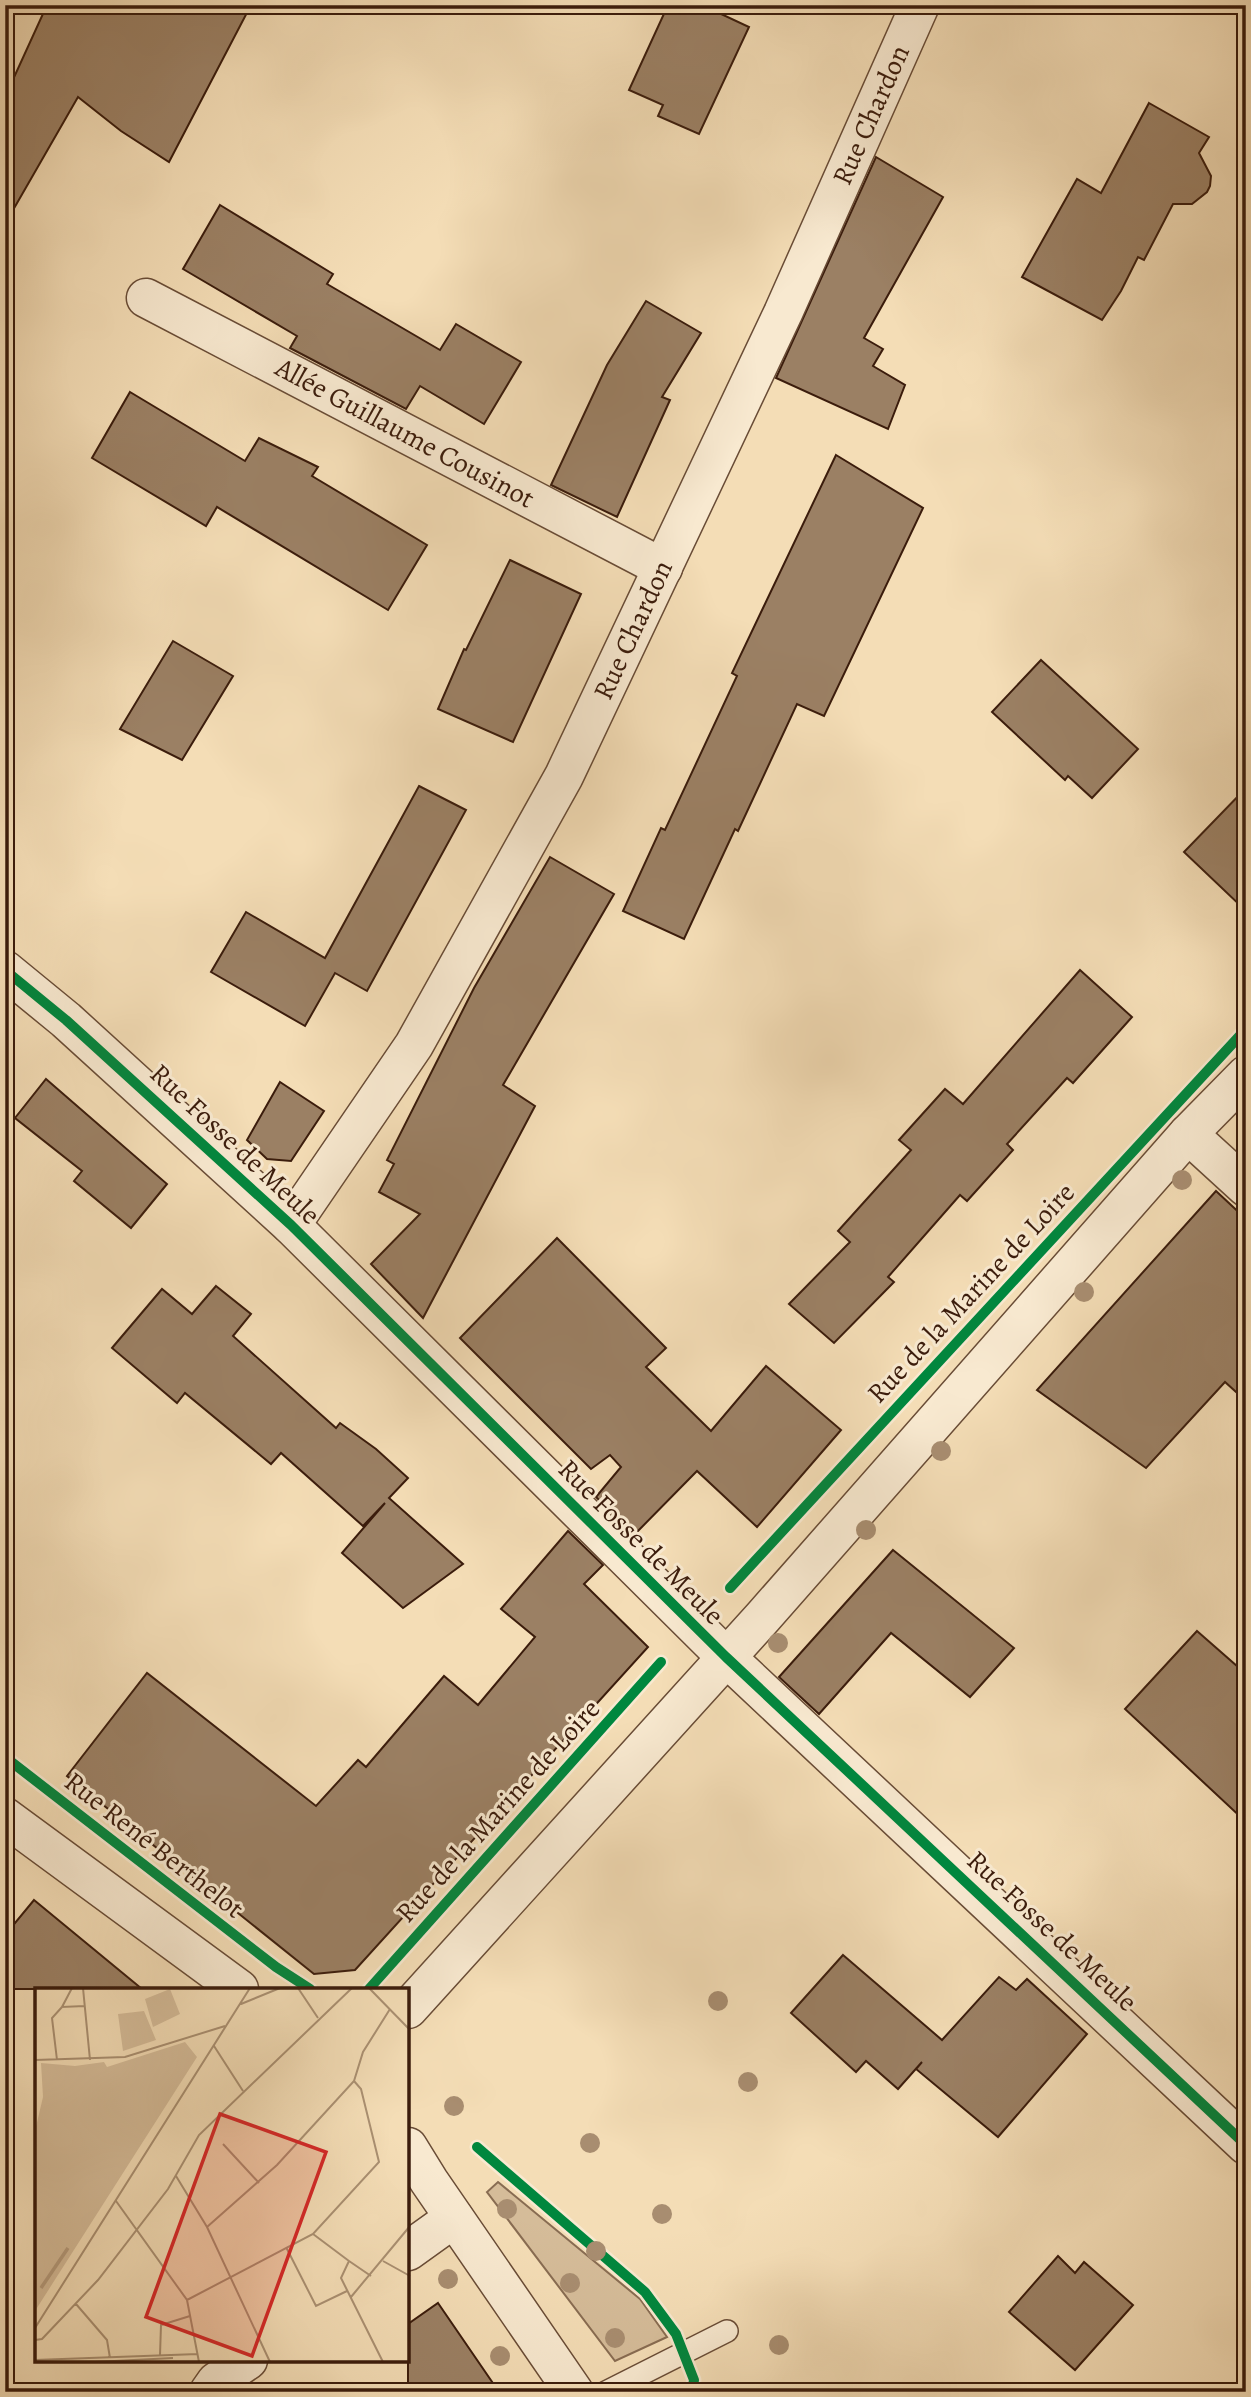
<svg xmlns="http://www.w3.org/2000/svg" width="1251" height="2397" font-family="Alegreya,serif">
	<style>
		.green { fill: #d5bc99; stroke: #886c52; stroke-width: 2 }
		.building { fill: #9b8064; stroke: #3b1c0c; stroke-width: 2 }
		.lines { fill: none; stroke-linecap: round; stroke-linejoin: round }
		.lane-casing { stroke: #694c36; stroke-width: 24 }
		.street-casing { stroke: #694c36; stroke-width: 41 }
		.lane { stroke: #f8e9d0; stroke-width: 21 }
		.street { stroke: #f8e9d0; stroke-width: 38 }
		.cycleway-casing { stroke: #f8e9d0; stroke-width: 15 }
		.cycleway { stroke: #00873e; stroke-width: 10 }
		.tree { fill: #a88d70 }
		.labels { text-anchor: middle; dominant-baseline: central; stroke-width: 6; stroke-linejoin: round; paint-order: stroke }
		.street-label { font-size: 28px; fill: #3b1c0c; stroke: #f8e9d0 }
		.inset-river { fill: none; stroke: #b59b7c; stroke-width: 3.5 }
		.inset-road { fill: none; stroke: #aa9072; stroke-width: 2 }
		.view { fill: #d62828; fill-opacity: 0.15; stroke: #d62828; stroke-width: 3.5 }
		.inset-edge { fill: none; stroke: #3b1c0c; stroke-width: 3.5 }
	</style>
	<rect width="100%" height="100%" fill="#f4ddb6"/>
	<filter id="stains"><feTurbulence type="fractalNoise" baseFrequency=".00286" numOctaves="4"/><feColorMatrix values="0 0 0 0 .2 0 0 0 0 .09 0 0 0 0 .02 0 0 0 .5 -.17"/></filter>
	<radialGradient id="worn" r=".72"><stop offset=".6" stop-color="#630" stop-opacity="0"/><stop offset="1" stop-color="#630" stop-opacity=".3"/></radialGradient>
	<!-- green -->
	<path class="green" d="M 498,2182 L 640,2299 L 667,2337 L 615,2361 L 487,2192 Z"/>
	<!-- building -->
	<g class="building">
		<path d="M 47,5 L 251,5 L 169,162 L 121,131 L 78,97 L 5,224 L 5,97 Z"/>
		<path d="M 668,5 L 702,5 L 749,27 L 699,134 L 658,116 L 663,105 L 629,90 Z"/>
		<path d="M 1149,103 L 1209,137 L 1199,153 L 1211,176 L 1210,186 L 1207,192 L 1192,204 L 1173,204 L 1144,260 L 1138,257 L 1121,291 L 1102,320 L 1022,277 L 1077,179 L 1101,193 Z"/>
		<path d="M 876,157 L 943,197 L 864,338 L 883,349 L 873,366 L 905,385 L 888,429 L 776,378 Z"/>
		<path d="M 220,205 L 333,274 L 327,284 L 440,350 L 456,324 L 521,362 L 484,424 L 420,386 L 406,409 L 290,348 L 297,336 L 183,269 Z"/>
		<path d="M 646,301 L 701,333 L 662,397 L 670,400 L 617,517 L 551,485 L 607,365 Z"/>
		<path d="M 130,392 L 245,461 L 259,438 L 318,467 L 312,476 L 427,545 L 388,610 L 217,507 L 206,526 L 92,458 Z"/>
		<path d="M 836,455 L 923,508 L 824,716 L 797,704 L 738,831 L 735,829 L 684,939 L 623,911 L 661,828 L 665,830 L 737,676 L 732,673 Z"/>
		<path d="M 510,560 L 581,594 L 513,742 L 438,709 L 464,649 L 466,650 Z"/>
		<path d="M 173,641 L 233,676 L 182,760 L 120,729 Z"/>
		<path d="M 1041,660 L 1138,749 L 1092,798 L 1068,776 L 1065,780 L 992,712 Z"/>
		<path d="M 419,786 L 466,810 L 367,991 L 335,973 L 305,1026 L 211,972 L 246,912 L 325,958 Z"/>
		<path d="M 1246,788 L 1246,911 L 1184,852 Z"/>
		<path d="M 550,857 L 614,894 L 503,1085 L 535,1106 L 423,1318 L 371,1264 L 420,1214 L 379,1192 L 394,1164 L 387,1160 L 474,988 Z"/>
		<path d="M 1080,970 L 1132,1017 L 1073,1083 L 1067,1078 L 1007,1144 L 1013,1150 L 967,1201 L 960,1195 L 888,1277 L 894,1282 L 834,1343 L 789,1304 L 850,1242 L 838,1231 L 911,1150 L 899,1140 L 945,1089 L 963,1104 Z"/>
		<path d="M 46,1079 L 167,1184 L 131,1228 L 74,1181 L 82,1171 L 15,1118 Z"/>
		<path d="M 280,1082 L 324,1111 L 291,1161 L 267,1159 L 247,1140 Z"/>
		<path d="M 1216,1191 L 1246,1219 L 1246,1401 L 1225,1382 L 1146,1468 L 1037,1390 Z"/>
		<path d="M 557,1238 L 666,1348 L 646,1367 L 711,1431 L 766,1366 L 841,1430 L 757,1527 L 697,1471 L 634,1535 L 596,1497 L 621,1467 L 610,1455 L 591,1469 L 460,1338 Z"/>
		<path d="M 216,1286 L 251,1314 L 233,1336 L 336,1428 L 340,1423 L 376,1449 L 408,1478 L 389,1498 L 463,1564 L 403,1608 L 342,1553 L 385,1503 L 363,1526 L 281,1453 L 271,1464 L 185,1393 L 177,1403 L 112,1348 L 162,1289 L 192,1314 Z"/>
		<path d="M 568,1531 L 603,1565 L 584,1584 L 648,1647 L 355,1970 L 314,1974 L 67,1776 L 147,1673 L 316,1806 L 358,1760 L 366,1767 L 444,1676 L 478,1705 L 535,1637 L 501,1609 Z"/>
		<path d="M 893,1550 L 1014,1648 L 970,1697 L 891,1633 L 819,1714 L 779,1677 Z"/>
		<path d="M 1197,1631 L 1246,1674 L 1246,1822 L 1125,1709 Z"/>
		<path d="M 34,1900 L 142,1989 L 5,1989 L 5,1935 Z"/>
		<path d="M 843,1955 L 942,2040 L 999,1977 L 1016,1990 L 1027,1979 L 1087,2034 L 998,2137 L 916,2069 L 922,2062 L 898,2089 L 866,2061 L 856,2072 L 791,2013 Z"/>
		<path d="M 1058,2256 L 1075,2273 L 1084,2262 L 1133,2305 L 1075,2370 L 1009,2312 Z"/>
		<path d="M 438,2303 L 499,2392 L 408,2392 L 408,2324 Z"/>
	</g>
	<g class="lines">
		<!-- lane casing -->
		<g class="lane-casing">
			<path id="lane" d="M 606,2392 L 727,2331"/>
		</g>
		<!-- street casing -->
		<g class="street-casing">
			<g id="street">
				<path d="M 146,298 L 663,568"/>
				<path d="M 5,970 L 66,1020 L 291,1225 L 726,1657 L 1246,2145"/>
				<path d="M 1188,1134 L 1246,1187"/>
				<path d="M 291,1225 L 414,1045 L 564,776 L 783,313 L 920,5"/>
				<path d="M 5,1817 L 239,1989"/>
				<path d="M 408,2009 L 763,1617 L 1188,1134 L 1246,1075"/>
				<path d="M 408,2147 L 429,2181 L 574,2392"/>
				<path d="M 408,2251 L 454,2218"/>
				<path d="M 209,2392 L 216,2382 L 248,2360"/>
			</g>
		</g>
		<!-- lane -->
		<use href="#lane" class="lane"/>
		<!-- street -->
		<use href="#street" class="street"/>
		<!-- cycleway casing -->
		<g class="cycleway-casing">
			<g id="cycleway">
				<path d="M 5,970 L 66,1020 L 291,1225 L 726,1657 L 1246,2145"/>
				<path d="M 730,1588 L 1246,1029"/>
				<path d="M 5,1757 L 276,1967 L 310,1989"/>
				<path d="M 369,1989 L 661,1662"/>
				<path d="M 477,2147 L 645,2292 L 676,2334 L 694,2380 L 692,2392"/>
			</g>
		</g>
		<!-- cycleway -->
		<use href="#cycleway" class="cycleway"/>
	</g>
	<!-- trees -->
	<g class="tree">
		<circle cx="1182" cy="1180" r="10"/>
		<circle cx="1084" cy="1292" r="10"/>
		<circle cx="941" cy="1451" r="10"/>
		<circle cx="866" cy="1530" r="10"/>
		<circle cx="778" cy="1643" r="10"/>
		<circle cx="718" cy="2001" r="10"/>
		<circle cx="748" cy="2082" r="10"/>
		<circle cx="454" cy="2106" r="10"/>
		<circle cx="590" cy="2143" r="10"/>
		<circle cx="507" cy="2209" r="10"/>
		<circle cx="662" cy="2214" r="10"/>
		<circle cx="596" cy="2251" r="10"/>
		<circle cx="448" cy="2279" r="10"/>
		<circle cx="570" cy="2283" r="10"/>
		<circle cx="615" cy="2338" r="10"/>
		<circle cx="779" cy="2345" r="10"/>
		<circle cx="500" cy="2356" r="10"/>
	</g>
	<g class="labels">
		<!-- street labels -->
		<g class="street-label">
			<text transform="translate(871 115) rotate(-66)">Rue Chardon</text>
			<text transform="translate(405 433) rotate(28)">Allée Guillaume Cousinot</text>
			<text transform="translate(633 630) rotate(-65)">Rue Chardon</text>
			<text transform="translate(235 1144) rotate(43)">Rue Fosse de Meule</text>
			<text transform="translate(971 1293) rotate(-47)">Rue de la Marine de Loire</text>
			<text transform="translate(641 1542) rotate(45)">Rue Fosse de Meule</text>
			<text transform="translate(498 1811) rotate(-48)">Rue de la Marine de Loire</text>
			<text transform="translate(154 1845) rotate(38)">Rue René Berthelot</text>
			<text transform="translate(1052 1931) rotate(43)">Rue Fosse de Meule</text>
		</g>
	</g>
	<!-- overview -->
	<g transform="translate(35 1988)">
		<rect width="374" height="374" fill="#f4ddb6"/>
		<path d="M 135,1 L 145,26 L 118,39 L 110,11 ZM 109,23 L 121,52 L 88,63 L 83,26 ZM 150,54 L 162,69 L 0,323 L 0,143 L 8,109 L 6,75 L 40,78 L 69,74 L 72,79 Z" fill="#d5bc99"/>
		<path class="inset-river" d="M 6,300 L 33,260"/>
		<path class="inset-road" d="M 37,0 L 27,19 L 50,18M 48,0 L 55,72M 263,0 L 283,30M 334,0 L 375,42M 206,16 L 245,0M 179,58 L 208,103M 0,72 L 90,69 L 190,38M 22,72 L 17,30 L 27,19M 0,88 L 0,116M 188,156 L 224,195M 141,188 L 172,239 L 235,374M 81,213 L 152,312 L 164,374M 172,239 L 242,177 L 319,93 L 328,64 L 355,21M 278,246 L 314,273 L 306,290 L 348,374M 251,259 L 281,318 L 312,303M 314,273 L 336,288M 348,273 L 375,288M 316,309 L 375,238M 152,312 L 278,246 L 344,174 L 326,101 L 319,93M 41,316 L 72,352 L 75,370M 0,340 L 215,0M 0,352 L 7,351 L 63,292 L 133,201 L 164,147 L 317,0M 125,367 L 126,337 L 155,328M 0,372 L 163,366M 60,374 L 138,370"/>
		<path class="view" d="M 185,126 L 291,164 L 217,368 L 111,329 Z"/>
		<rect width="374" height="374" class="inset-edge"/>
	</g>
	<!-- margin -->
	<rect width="1251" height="2397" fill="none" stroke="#f4ddb6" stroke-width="28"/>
	<rect x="7" y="7" width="1237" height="2383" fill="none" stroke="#3b1c0c" stroke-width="3.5"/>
	<rect x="14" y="14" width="1223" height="2369" fill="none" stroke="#3b1c0c" stroke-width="2"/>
	<rect width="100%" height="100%" filter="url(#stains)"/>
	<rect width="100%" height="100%" fill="url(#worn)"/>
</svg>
